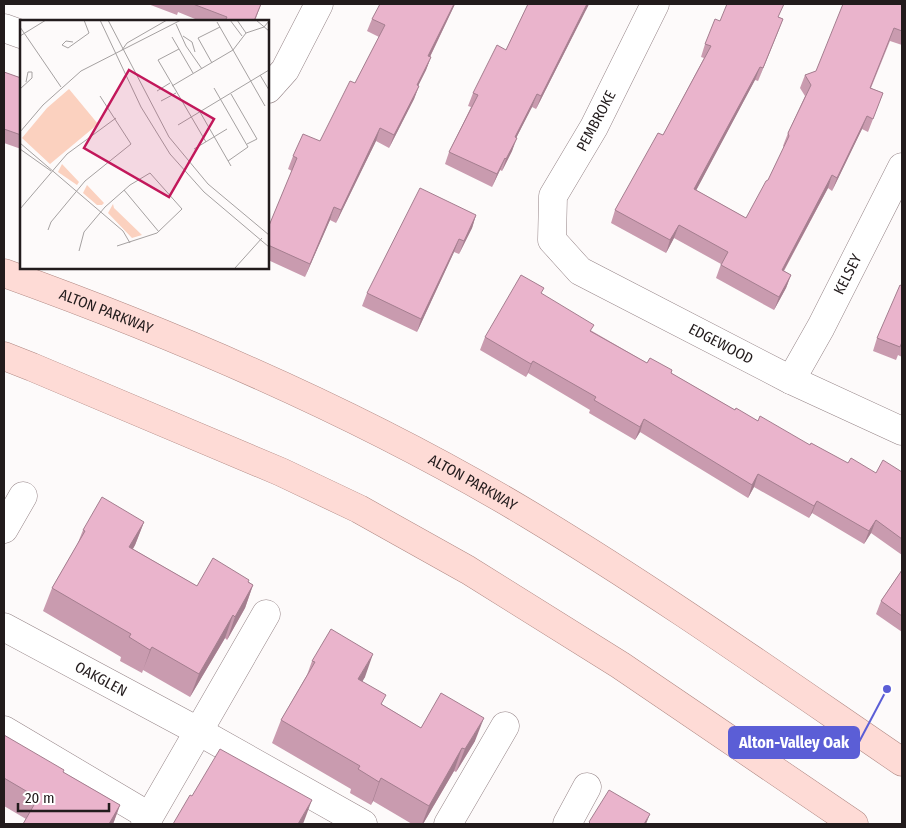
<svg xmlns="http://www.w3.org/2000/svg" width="906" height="828" font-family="'Fira Sans Condensed',sans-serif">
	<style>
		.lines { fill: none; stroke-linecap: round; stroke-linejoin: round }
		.minor-casing { stroke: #958487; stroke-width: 29 }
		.major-casing { stroke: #b08883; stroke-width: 29 }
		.minor { stroke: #fff; stroke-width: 28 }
		.major { stroke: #fedbd6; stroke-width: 28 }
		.wall { fill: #c99baf }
		.shaded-wall { fill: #a47e8f }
		.building { fill: #eab4cc; stroke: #a47e8f }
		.labels { text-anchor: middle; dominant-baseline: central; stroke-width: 5; stroke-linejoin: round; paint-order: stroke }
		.street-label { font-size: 15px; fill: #221b1c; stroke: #fff }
		.inset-road { fill: none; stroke: #a5a1a1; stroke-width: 1 }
		.view { fill: #c2185b; fill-opacity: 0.15; stroke: #c2185b; stroke-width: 2.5 }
		.inset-edge { fill: none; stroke: #221b1c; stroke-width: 2.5 }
		.leader { fill: none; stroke: #5b5ed6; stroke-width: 2 }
		.callout-dot { fill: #5b5ed6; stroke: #fff; stroke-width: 2 }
		.callout { fill: #5b5ed6; stroke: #5b5ed6; stroke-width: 2 }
		.callout-label { font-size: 16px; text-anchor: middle; font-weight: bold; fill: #fff }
	</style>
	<rect width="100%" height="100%" fill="#fdfafa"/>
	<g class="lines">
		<!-- minor casing -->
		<g class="minor-casing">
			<g id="minor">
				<path id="s1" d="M 655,4 L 594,127 L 553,196 L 552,240 L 580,271 L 791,380 L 902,431"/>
				<path d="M 4,28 L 21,34"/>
				<path d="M 268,89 L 285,70 L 319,4"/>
				<path id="s2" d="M 791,380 L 821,327 L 902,167"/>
				<path d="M 4,529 L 23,496"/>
				<path id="s3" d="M 4,627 L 198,731 L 363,824"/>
				<path d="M 4,730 L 149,816"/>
				<path d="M 145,824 L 266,614"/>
				<path d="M 448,824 L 505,726"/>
				<path d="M 567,824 L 587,787"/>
			</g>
		</g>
		<!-- major casing -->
		<g class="major-casing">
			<g id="major">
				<path id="s4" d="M 4,273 C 185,338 363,415 528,514 C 656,591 779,678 902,762"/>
				<path d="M 4,356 L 32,367 L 281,472 L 359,509 L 468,570 L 620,665 L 854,824"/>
			</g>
		</g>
		<!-- minor -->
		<use href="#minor" class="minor"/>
		<!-- major -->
		<use href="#major" class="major"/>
	</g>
	<!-- wall -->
	<g class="wall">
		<path d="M 148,4 L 261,4 L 255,21 L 200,21 L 178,12 L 177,15 Z"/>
		<path d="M 455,4 L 430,57 L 431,57 L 426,70 L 418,86 L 419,86 L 414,99 L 389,148 L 376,141 L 336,223 L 330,220 L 305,277 L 268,260 L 268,228 L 292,171 L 288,169 L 293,156 L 320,141 L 355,83 L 379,37 L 367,31 L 372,19 Z"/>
		<path d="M 528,4 L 589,4 L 536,109 L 532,107 L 516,138 L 512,151 L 502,171 L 500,170 L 492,187 L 445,164 L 449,152 L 471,107 L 468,106 L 473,93 L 506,50 Z"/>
		<path d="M 902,4 L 902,45 L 890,41 L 871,88 L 883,93 L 868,132 L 862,129 L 832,191 L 828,188 L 784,271 L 791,275 L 786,288 L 774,310 L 716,278 L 721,264 L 674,238 L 666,253 L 611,223 L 615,210 L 663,135 L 704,58 L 701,57 L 705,44 L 720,21 L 779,17 L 783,19 L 758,81 L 755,80 L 696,190 L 746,218 L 768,180 L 784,147 L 783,146 L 788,133 L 805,96 L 800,88 L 805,75 L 816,71 Z"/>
		<path d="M 4,72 L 21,78 L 21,149 L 4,143 Z"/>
		<path d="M 476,215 L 472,228 L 459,254 L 454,252 L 417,332 L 362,306 L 367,293 Z"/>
		<path d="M 902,286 L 902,357 L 898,355 L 896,360 L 873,351 L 877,338 Z"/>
		<path d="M 542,294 L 592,331 L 647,363 L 671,373 L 735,410 L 848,463 L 876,473 L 902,472 L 902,555 L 871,533 L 864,544 L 812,513 L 809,518 L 754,487 L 748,498 L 640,432 L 635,440 L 589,413 L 590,410 L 528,373 L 526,377 L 480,350 L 485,337 Z"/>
		<path d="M 144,522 L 135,545 L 133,549 L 197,586 L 249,582 L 253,585 L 245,608 L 227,640 L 225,638 L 190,697 L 143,670 L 142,673 L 120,661 L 121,657 L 43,611 L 52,588 L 77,545 L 83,530 Z"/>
		<path d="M 902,570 L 902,632 L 876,614 L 881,601 Z"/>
		<path d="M 312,661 L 365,677 L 362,681 L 383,705 L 421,728 L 475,741 L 456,772 L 454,771 L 423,824 L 412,824 L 373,801 L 371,805 L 350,793 L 351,789 L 272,743 L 281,720 L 307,675 Z"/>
		<path d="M 4,735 L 63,772 L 120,805 L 113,824 L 23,824 L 26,819 L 4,806 Z"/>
	</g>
	<!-- shaded-wall -->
	<g class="shaded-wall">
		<path d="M 454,4 L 455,4 L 424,69 L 428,56 Z"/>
		<path d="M 587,4 L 589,4 L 536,109 L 541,96 Z"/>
		<path d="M 783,19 L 778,32 L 758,81 L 763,68 Z"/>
		<path d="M 431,57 L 426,70 L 412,98 L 417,85 Z"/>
		<path d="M 760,67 L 755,80 L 690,202 L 694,189 Z"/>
		<path d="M 419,86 L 414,99 L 389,148 L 394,135 Z"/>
		<path d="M 537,94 L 532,107 L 510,150 L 515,137 Z"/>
		<path d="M 867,116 L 862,129 L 832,191 L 837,178 Z"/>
		<path d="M 380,128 L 376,141 L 336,223 L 341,210 Z"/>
		<path d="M 517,138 L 512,151 L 502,171 L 506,159 Z"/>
		<path d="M 505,158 L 500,170 L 492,187 L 497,174 Z"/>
		<path d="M 832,175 L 828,188 L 777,283 L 782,270 Z"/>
		<path d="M 334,207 L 330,220 L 305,277 L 310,264 Z"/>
		<path d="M 476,215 L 472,228 L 459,254 L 464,241 Z"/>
		<path d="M 679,225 L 674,238 L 666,253 L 670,240 Z"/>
		<path d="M 459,239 L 454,252 L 417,332 L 421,319 Z"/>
		<path d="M 791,275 L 786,288 L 774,310 L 779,297 Z"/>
		<path d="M 533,361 L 528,373 L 526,377 L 531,364 Z"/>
		<path d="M 644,419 L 640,432 L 635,440 L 640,427 Z"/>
		<path d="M 758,474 L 754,487 L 748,498 L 752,485 Z"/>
		<path d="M 817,501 L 812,513 L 809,518 L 814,506 Z"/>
		<path d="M 876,520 L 871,533 L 864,544 L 869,531 Z"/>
		<path d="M 144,522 L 135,545 L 120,570 L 129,547 Z"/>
		<path d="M 253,585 L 245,608 L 227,640 L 235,617 Z"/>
		<path d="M 233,615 L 225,638 L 190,697 L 199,674 Z"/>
		<path d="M 152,647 L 143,670 L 142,673 L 150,650 Z"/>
		<path d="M 373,654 L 365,677 L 350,702 L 358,679 Z"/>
		<path d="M 484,718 L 475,741 L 456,772 L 465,749 Z"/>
		<path d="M 462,748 L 454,771 L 423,824 L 422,824 L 429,806 Z"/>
		<path d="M 381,778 L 373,801 L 371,805 L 379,782 Z"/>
		<path d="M 312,800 L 303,824 L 298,824 Z"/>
		<path d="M 120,805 L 113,824 L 109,824 Z"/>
		<path d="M 650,814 L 646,824 L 644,824 Z"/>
	</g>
	<!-- building -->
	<g class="building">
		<path d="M 193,4 L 261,4 L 254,21 L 225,21 L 227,17 Z"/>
		<path d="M 380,4 L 454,4 L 428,56 L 431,57 L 417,85 L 419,86 L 394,135 L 380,128 L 341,210 L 334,207 L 310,264 L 268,245 L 268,228 L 297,158 L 293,156 L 303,134 L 320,141 L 350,81 L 355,83 L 385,25 L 372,19 Z"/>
		<path d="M 528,4 L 587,4 L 541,96 L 537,94 L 515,137 L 517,138 L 506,159 L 505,158 L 497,174 L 449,152 L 478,95 L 473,93 L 497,45 L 506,50 Z"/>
		<path d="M 727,4 L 784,4 L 778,17 L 783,19 L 763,68 L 760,67 L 694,189 L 746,218 L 766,181 L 768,180 L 789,136 L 788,133 L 811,85 L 805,75 L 816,71 L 843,4 L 902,4 L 902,31 L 894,28 L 870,88 L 883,93 L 873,119 L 867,116 L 837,178 L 832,175 L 782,270 L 791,275 L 779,297 L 721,265 L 728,252 L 679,225 L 670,240 L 615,210 L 658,133 L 663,135 L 711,46 L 705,44 L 715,19 L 720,21 Z"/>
		<path d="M 4,72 L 21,78 L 21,135 L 4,129 Z"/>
		<path d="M 420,188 L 476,215 L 464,241 L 459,239 L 421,319 L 367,293 Z"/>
		<path d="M 521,275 L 544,288 L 541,293 L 594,325 L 590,331 L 647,363 L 650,358 L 672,370 L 671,373 L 735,410 L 736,408 L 758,421 L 760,416 L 810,445 L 811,443 L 848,463 L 851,458 L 876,473 L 883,460 L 902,472 L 902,539 L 876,520 L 869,531 L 817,501 L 814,506 L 758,474 L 752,485 L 644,419 L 640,427 L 594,400 L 596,397 L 533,361 L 531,364 L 485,337 Z"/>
		<path d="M 900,285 L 902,286 L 902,342 L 900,347 L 877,338 Z"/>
		<path d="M 102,497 L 144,522 L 129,547 L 197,586 L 213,558 L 249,580 L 248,582 L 253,585 L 235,617 L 233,615 L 199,674 L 152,647 L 150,650 L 129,637 L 131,634 L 52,588 L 85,531 L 83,530 Z"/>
		<path d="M 902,570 L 902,616 L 881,601 Z"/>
		<path d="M 331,629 L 373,654 L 358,679 L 386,695 L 381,704 L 421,728 L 441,693 L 484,718 L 465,749 L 462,748 L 429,806 L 381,778 L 379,782 L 358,769 L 360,766 L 281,720 L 315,662 L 312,661 Z"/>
		<path d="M 4,735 L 64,770 L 63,772 L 120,805 L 109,824 L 23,824 L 38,798 L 4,778 Z"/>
		<path d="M 220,749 L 312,800 L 298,824 L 173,824 L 190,795 L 192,796 Z"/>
		<path d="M 609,790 L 650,814 L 644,824 L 591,824 L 589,822 Z"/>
	</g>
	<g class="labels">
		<!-- street labels -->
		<g class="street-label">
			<text transform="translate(596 121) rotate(-62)">PEMBROKE</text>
			<text stroke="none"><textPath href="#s2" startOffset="120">KELSEY</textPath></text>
			<text stroke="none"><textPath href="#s4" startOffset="109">ALTON PARKWAY</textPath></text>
			<text stroke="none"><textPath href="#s1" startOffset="462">EDGEWOOD</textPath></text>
			<text stroke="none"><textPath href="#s4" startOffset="514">ALTON PARKWAY</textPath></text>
			<text stroke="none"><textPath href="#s3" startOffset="110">OAKGLEN</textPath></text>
		</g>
	</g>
	<!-- overview -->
	<g transform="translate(20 20)">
		<rect width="249" height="249" fill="#fdfafa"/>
		<path d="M 49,69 L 78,104 L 30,144 L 2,118 L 27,88 ZM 42,144 L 59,162 L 57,165 L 38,152 ZM 67,165 L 84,183 L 82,185 L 77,185 L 63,173 ZM 93,184 L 94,188 L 122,215 L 112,218 L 88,193 Z" fill="#fbd1bf"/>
		<path class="inset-road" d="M 80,0 L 121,87 L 150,134 L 184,172 L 249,227M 88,0 L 149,117 L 188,164 L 249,215M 210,0 L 222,16M 217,0 L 226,13M 236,0 L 249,11M 197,2 L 245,86M 156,4 L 166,26 L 182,49M 0,7 L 41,67M 0,16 L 26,0M 163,16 L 172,22 L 175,32M 152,17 L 173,53M 53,22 L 46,21 L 42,25 L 48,28 L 69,13 L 64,0M 159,29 L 138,40 L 186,122M 102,30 L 107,23 L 147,0M 192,43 L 178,18 L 200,7M 240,55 L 249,70M 152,66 L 213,30 L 226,13 L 244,7 L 249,1M 194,68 L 228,127 L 208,141M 0,69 L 12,58 L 12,52 L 8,52 L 6,62M 137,71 L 150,63M 211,74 L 237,119 L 227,124M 141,81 L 156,73M 180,92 L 211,146M 158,105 L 249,50M 0,112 L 23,85 L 61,51 L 161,0M 0,123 L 103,211 L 110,223M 0,129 L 31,151M 174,129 L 207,109M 104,170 L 139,212M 0,189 L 47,134 L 96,98M 28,210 L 31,202 L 65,161 L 111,124 L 80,76M 59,231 L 64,212 L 85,187 L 110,165 L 130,153 L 162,189 L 137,213 L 97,226M 215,248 L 242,218"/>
		<path class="view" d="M 109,50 L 194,99 L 149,177 L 64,128 Z"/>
		<rect width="249" height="249" class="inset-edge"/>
	</g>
	<!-- callouts -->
	<path class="leader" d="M887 689L859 742"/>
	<circle class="callout-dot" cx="887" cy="689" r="5"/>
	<rect class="callout" x="729" y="727" width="130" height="31" rx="5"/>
	<g class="callout-label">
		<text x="794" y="748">Alton-Valley Oak</text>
	</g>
	<!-- border -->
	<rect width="906" height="828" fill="none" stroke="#221b1c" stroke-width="10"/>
	<!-- scale -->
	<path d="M18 803v8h91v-8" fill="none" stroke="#221b1c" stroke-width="2.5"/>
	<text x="25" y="803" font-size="15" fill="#221b1c" stroke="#ffffff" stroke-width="4" paint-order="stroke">20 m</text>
</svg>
